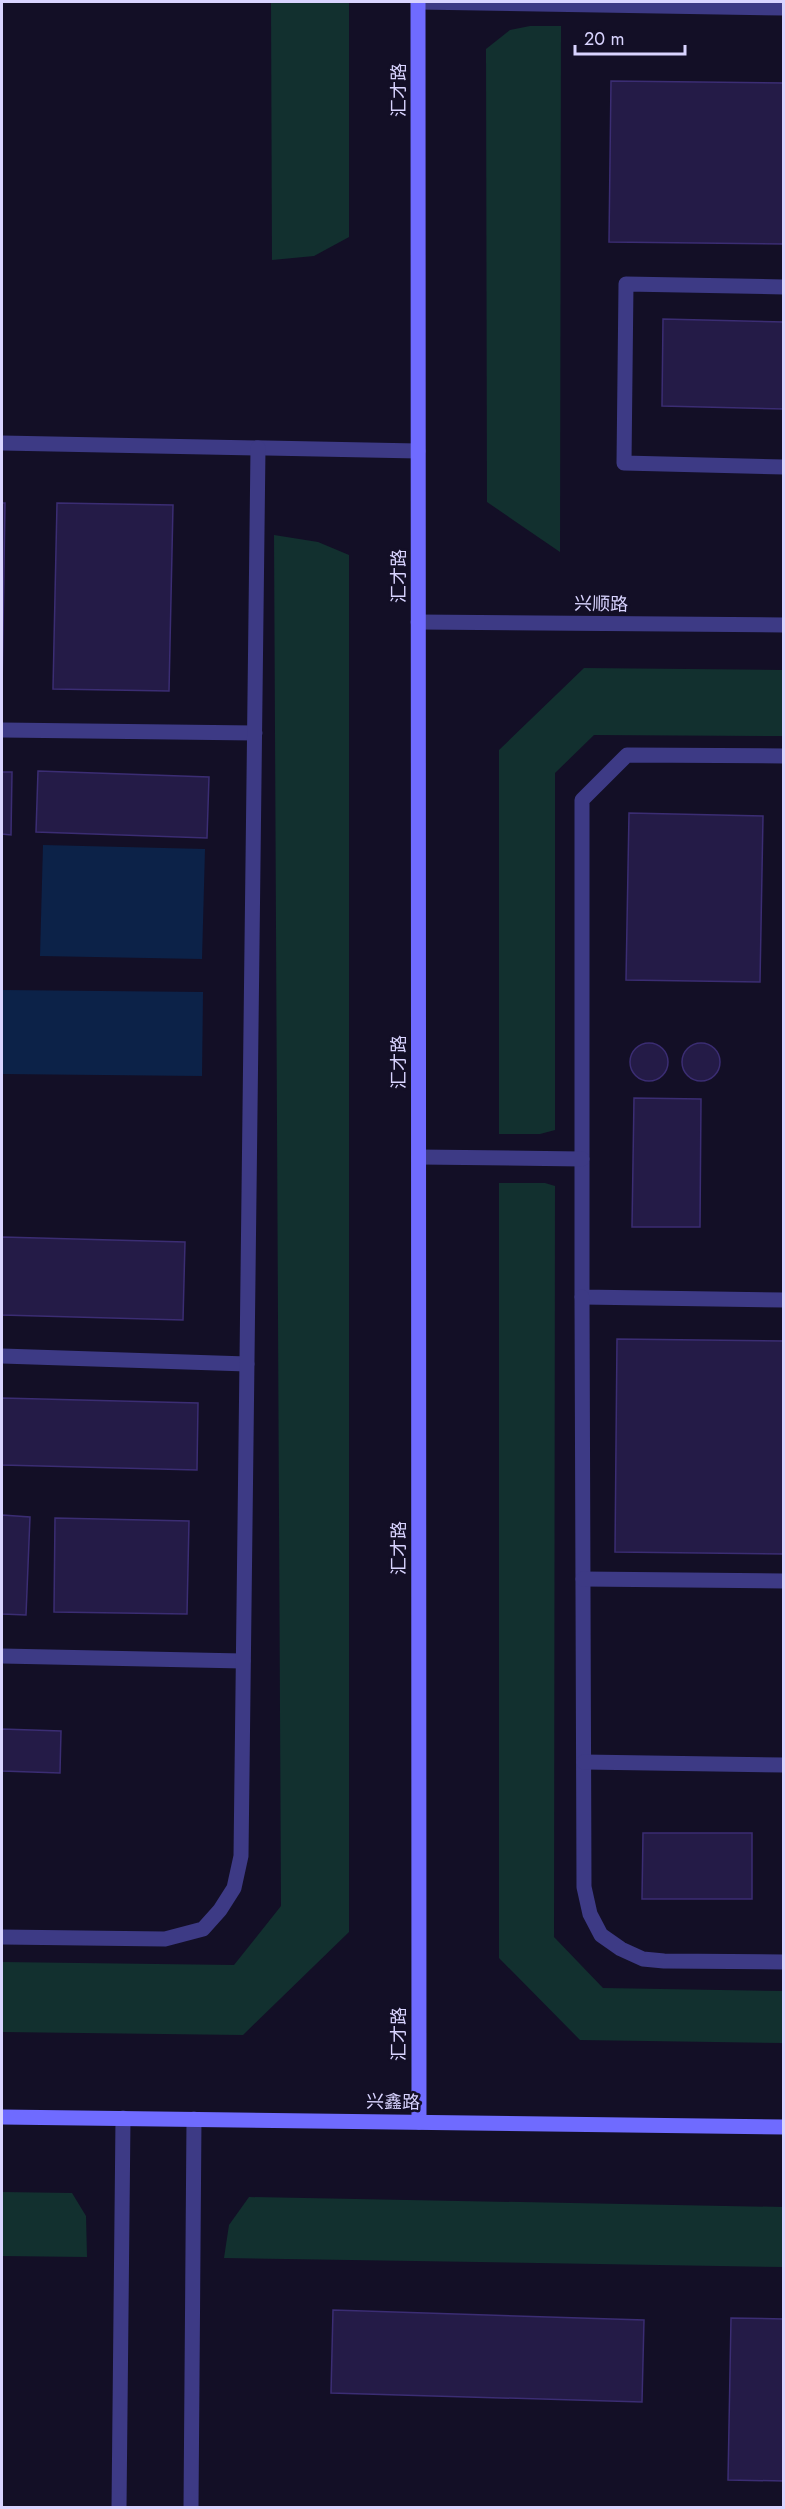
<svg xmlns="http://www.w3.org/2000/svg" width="785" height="2509" font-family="Jost,'Noto Sans SC',sans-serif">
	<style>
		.green { fill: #12302f }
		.water { fill: #0c2248 }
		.building { fill: #241b47; stroke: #3b2d73; stroke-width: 1.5 }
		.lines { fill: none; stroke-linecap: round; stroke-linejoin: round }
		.service { stroke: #3d3a85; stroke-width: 15 }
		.tertiary { stroke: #3d3a85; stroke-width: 15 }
		.secondary { stroke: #6f6bff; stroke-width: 15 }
		.labels { text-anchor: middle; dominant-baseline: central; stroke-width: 5; stroke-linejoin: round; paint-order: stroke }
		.street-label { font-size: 18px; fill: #d9d4ff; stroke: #130f26 }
	</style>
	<rect width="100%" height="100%" fill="#130f26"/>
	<!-- green -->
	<g class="green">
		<path d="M 271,2 L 349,2 L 349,237 L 314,256 L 272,260 Z"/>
		<path d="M 530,26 L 561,26 L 560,552 L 487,502 L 486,49 L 510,30 Z"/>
		<path d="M 274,535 L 318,542 L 349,555 L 349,1932 L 243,2035 L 2,2032 L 2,1962 L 234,1965 L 281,1906 Z"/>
		<path d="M 584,668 L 783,670 L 783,736 L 594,735 L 555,773 L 555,1130 L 540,1134 L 499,1134 L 499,750 Z"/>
		<path d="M 499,1183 L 545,1183 L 555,1186 L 554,1937 L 603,1988 L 783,1991 L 783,2043 L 580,2040 L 499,1958 Z"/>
		<path d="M 2,2192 L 72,2193 L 86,2216 L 87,2257 L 2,2256 Z"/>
		<path d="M 249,2197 L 783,2207 L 783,2267 L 224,2258 L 229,2225 Z"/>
	</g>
	<!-- water -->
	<g class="water">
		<path d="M 43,845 L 205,849 L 202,959 L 40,956 Z"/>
		<path d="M 2,990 L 203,992 L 202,1076 L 2,1074 Z"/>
	</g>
	<!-- building -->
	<g class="building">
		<path d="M 611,81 L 784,83 L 784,244 L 609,242 Z"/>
		<path d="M 663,319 L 784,322 L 784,409 L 662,406 Z"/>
		<path d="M 2,503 L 5,503 L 2,691 Z"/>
		<path d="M 57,503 L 173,505 L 169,691 L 53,689 Z"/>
		<path d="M 38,771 L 209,777 L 207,838 L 36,832 Z"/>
		<path d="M 2,772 L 12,772 L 11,835 L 2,834 Z"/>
		<path d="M 629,813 L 763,816 L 760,982 L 626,980 Z"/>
		<circle cx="649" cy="1062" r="19"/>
		<circle cx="701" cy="1062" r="19"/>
		<path d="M 634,1098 L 701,1099 L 700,1227 L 632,1227 Z"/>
		<path d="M 2,1237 L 185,1242 L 183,1320 L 2,1315 Z"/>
		<path d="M 617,1339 L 784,1341 L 784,1554 L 615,1552 Z"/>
		<path d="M 2,1398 L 198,1403 L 197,1470 L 2,1465 Z"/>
		<path d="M 2,1515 L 30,1517 L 26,1615 L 2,1614 Z"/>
		<path d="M 55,1518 L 189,1521 L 187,1614 L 54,1612 Z"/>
		<path d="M 2,1729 L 61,1731 L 60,1773 L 2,1771 Z"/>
		<path d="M 643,1833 L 752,1833 L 752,1899 L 642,1899 Z"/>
		<path d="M 333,2310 L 644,2320 L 642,2402 L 331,2393 Z"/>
		<path d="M 731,2318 L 784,2319 L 784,2481 L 728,2480 Z"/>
	</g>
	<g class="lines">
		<!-- service -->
		<g class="service">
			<path d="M 418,2 L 784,8"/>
			<path d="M 784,287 L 626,284 L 624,463 L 784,467"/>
			<path d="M 2,443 L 418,451"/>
			<path d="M 2,730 L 255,733"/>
			<path d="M 784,756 L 627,755 L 582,800 L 582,1297 L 784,1300"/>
			<path d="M 419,1157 L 582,1159"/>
			<path d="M 582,1297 L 584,1887 L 590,1914 L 601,1935 L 621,1949 L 643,1959 L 664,1961 L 784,1962"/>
			<path d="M 2,1356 L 247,1364"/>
			<path d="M 583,1579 L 784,1581"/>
			<path d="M 2,1656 L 243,1661"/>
			<path d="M 584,1762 L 784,1765"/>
			<path d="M 2,1937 L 165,1939 L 203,1929 L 220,1910 L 234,1888 L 241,1856 L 258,448"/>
			<path d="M 119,2508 L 123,2118"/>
			<path d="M 191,2508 L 194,2119"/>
		</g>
		<!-- tertiary -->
		<path class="tertiary" d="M 418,622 L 784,625"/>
		<!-- secondary -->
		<g class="secondary">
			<path d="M 418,2 L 419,2122"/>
			<path d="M 2,2117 L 784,2127"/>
		</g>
	</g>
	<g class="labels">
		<!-- street labels -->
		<g class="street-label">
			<text transform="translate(399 90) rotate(-90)">汇才路</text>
			<text transform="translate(399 576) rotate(-90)">汇才路</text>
			<text transform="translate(601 604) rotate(1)">兴顺路</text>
			<text transform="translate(399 1062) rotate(-90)">汇才路</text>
			<text transform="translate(399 1548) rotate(-90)">汇才路</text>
			<text transform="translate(399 2034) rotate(-90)">汇才路</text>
			<text transform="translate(393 2102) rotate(1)">兴鑫路</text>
		</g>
	</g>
	<!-- border -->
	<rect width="785" height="2509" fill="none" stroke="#d9d4ff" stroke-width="6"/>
	<!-- scale -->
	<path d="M575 45v9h110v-9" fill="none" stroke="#d9d4ff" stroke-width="3"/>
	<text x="584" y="45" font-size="18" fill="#d9d4ff" stroke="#130f26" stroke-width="4.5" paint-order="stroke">20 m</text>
</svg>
